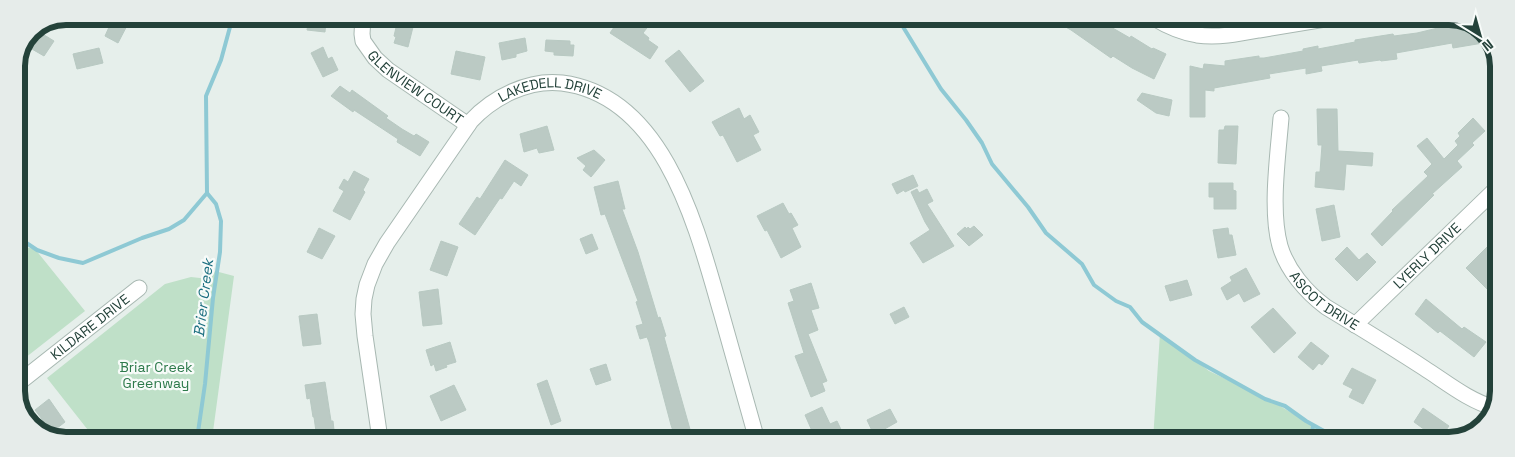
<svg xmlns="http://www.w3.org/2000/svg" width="1515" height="457" font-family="'Space Grotesk',sans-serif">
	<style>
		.green { fill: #bfe0c8 }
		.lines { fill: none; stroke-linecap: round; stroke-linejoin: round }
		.stream { stroke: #8ec9d4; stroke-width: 4 }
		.building { fill: #bbcac4; stroke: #b8c9c2 }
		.minor-casing { stroke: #a8b8b2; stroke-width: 17 }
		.minor { stroke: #fff; stroke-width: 15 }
		.labels { text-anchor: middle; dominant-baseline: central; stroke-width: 4.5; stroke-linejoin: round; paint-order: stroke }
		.street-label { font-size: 14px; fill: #24423a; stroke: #f7fbf9 }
		.park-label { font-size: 14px; fill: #2d7a4b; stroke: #f7fbf9 }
		.water-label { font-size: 15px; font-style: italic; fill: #1c6f80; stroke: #f7fbf9 }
		.rim { fill: none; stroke: #24423a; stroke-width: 6 }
	</style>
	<rect width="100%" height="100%" fill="#e6efeb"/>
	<!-- green -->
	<g class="green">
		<path d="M 16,238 L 24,247 L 35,249 L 85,311 L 16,365 Z"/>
		<path d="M 215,271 L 234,276 L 212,439 L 95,439 L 47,378 L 165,284 L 191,277 L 209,279 Z"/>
		<path d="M 1160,333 L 1209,371 L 1268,399 L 1340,441 L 1153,440 Z"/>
	</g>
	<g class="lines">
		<!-- stream -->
		<g class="stream">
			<path d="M 897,17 L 941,89 L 966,120 L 982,143 L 992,164 L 1028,207 L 1046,233 L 1082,264 L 1094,285 L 1116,301 L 1130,307 L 1142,322 L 1195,360 L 1265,399 L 1285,406 L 1306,421 L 1342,441"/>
			<path d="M 207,193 L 206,96 L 221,60 L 233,16"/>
			<path d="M 16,236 L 37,250 L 59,258 L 83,263 L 142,238 L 169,229 L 184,220 L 207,193"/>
			<path d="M 197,439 L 205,384 L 213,298 L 220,252 L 221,221 L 216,204 L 207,193"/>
			<path d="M 1311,441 L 1313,426"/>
		</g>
	</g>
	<!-- building -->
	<g class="building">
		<path d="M 114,16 L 132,16 L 118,43 L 105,36 Z"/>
		<path d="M 309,17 L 324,17 L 324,20 L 326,20 L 325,32 L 307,30 Z"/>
		<path d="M 621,17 L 641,17 L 650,24 L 643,33 L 649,38 L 648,40 L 658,47 L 650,59 L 610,33 Z"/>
		<path d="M 1048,17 L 1108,18 L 1104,23 L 1130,38 L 1131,36 L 1152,49 L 1153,48 L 1166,54 L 1154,79 L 1132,68 L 1113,56 L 1111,58 L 1071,30 Z"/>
		<path d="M 398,19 L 414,23 L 408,47 L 394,43 L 396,37 L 394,36 Z"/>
		<path d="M 1463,22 L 1463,25 L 1471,24 L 1488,35 L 1489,42 L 1453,48 L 1452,43 L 1396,53 L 1397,59 L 1381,61 L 1380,60 L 1359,63 L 1358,60 L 1321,66 L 1322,71 L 1306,74 L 1306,68 L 1269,74 L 1270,78 L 1214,88 L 1214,91 L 1205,90 L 1205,117 L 1190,117 L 1190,66 L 1203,69 L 1204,64 L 1225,66 L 1225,61 L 1259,56 L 1259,58 L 1264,58 L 1303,51 L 1303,49 L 1318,46 L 1318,49 L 1355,42 L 1355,40 L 1393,34 L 1394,36 L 1417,33 Z"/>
		<path d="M 36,30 L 54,41 L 44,56 L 25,45 L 30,34 L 32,36 Z"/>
		<path d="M 525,38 L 527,51 L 516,54 L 516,57 L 502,60 L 499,43 Z"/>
		<path d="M 546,40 L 570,41 L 570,45 L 574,45 L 573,56 L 554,55 L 554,52 L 545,51 Z"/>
		<path d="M 323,47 L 328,59 L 332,57 L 338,70 L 323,77 L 311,53 Z"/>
		<path d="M 99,48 L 103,63 L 77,69 L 73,54 Z"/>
		<path d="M 679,50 L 704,81 L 690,92 L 665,61 Z"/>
		<path d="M 456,51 L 485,57 L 480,80 L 451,74 Z"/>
		<path d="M 340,86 L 350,93 L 352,90 L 388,116 L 386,118 L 402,129 L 414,136 L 416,134 L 429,142 L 420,156 L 397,142 L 398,139 L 354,110 L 353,112 L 331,96 Z"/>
		<path d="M 1142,93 L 1172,100 L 1169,116 L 1156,113 L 1137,100 Z"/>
		<path d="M 739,108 L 744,119 L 750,115 L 759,132 L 753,135 L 761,150 L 737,162 L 723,135 L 720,136 L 712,122 Z"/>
		<path d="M 1317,109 L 1337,109 L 1338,151 L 1373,153 L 1372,166 L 1346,164 L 1344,190 L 1315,187 L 1316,172 L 1320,172 L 1322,145 L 1318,145 Z"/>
		<path d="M 1473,118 L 1485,131 L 1472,143 L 1474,145 L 1457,161 L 1462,167 L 1432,194 L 1434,195 L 1382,246 L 1371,234 L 1393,211 L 1392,210 L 1428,176 L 1424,172 L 1432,164 L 1417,146 L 1427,138 L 1444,159 L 1458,145 L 1455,141 L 1460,136 L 1458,133 Z"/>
		<path d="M 547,126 L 554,150 L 539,153 L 537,148 L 524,152 L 520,134 Z"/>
		<path d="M 1225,126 L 1238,126 L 1236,164 L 1218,163 L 1219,130 L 1224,130 Z"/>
		<path d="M 594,150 L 605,160 L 591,177 L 583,170 L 586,166 L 577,158 Z"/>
		<path d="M 505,160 L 528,175 L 521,186 L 514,181 L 502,199 L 500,198 L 475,235 L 459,224 L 477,197 L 480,199 Z"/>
		<path d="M 354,171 L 369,179 L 363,190 L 365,192 L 350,220 L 333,211 L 344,191 L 339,188 L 344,179 L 348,182 Z"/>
		<path d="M 913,175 L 918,186 L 905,192 L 904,190 L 897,194 L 892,184 Z"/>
		<path d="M 618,181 L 625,209 L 622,209 L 638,252 L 658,318 L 660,317 L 666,336 L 664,337 L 693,440 L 676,440 L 671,425 L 649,342 L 647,337 L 640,339 L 636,326 L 643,324 L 636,302 L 638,301 L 605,214 L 601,215 L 594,187 Z"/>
		<path d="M 1209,183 L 1233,183 L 1233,190 L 1236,191 L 1236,209 L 1214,209 L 1214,197 L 1209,197 Z"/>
		<path d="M 917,189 L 919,193 L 927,189 L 933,201 L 927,204 L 954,246 L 923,263 L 910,243 L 930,230 L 925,222 L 911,192 Z"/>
		<path d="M 783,203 L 789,214 L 791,213 L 798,225 L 792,228 L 801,247 L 781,258 L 767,230 L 765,231 L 757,216 Z"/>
		<path d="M 1334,205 L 1340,237 L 1322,241 L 1316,209 Z"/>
		<path d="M 974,226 L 983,235 L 969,246 L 957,234 L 965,227 L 967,229 L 968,227 L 970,229 Z"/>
		<path d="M 319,228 L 335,236 L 322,259 L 307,252 Z"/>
		<path d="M 1228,228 L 1229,235 L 1232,235 L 1236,255 L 1218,258 L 1213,230 Z"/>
		<path d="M 592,234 L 598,249 L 586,254 L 580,239 Z"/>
		<path d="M 441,241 L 458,247 L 447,276 L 430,270 Z"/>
		<path d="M 1491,243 L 1498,251 L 1498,260 L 1493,265 L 1498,270 L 1498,281 L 1488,290 L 1466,268 Z"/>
		<path d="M 1347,247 L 1359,260 L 1367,253 L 1376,262 L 1357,281 L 1335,259 Z"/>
		<path d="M 1246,268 L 1260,294 L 1244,302 L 1239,293 L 1227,300 L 1221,288 L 1232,281 L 1230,277 Z"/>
		<path d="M 1187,280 L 1192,295 L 1170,301 L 1165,286 Z"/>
		<path d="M 811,283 L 819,308 L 811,310 L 818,330 L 808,334 L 827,381 L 822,383 L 825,391 L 811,397 L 795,356 L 804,353 L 788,303 L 794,301 L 790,290 Z"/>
		<path d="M 438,289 L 442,324 L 423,326 L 419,292 Z"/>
		<path d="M 1426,299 L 1462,329 L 1464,327 L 1486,342 L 1474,357 L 1440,331 L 1438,333 L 1415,314 Z"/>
		<path d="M 904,307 L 909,317 L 895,324 L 890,314 Z"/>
		<path d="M 1273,308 L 1296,333 L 1274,353 L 1251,327 Z"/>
		<path d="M 317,314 L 321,344 L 303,346 L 299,316 Z"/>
		<path d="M 450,342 L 456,362 L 446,365 L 447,367 L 436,371 L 434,364 L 431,366 L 426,350 Z"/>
		<path d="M 1311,342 L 1329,356 L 1322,365 L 1319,363 L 1313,370 L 1298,357 Z"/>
		<path d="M 606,364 L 611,380 L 596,385 L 590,369 Z"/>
		<path d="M 1352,368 L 1376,380 L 1363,404 L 1349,397 L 1353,389 L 1343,384 Z"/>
		<path d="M 547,380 L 561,421 L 551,425 L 537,384 Z"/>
		<path d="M 325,382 L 331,421 L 333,421 L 335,439 L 317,439 L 314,417 L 313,417 L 310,398 L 307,399 L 305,385 Z"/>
		<path d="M 454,385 L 466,410 L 441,421 L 430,396 Z"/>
		<path d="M 49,399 L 65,422 L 52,432 L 35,410 Z"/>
		<path d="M 822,407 L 830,424 L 837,421 L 846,440 L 816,440 L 805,415 Z"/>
		<path d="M 1423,408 L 1449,426 L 1439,440 L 1414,422 Z"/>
		<path d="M 890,409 L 897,422 L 874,435 L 867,420 Z"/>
	</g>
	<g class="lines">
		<!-- minor casing -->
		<g class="minor-casing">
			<g id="minor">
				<path id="s1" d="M 363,17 L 362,34 L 363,41 L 375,58 L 388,70 L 468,125"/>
				<path d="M 1154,18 C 1167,26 1181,32 1197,35 C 1217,38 1238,34 1259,30 C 1283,26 1307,22 1331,18"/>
				<path id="s2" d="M 1281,118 C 1278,155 1270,211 1280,246 C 1287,270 1306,292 1326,307 C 1359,327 1392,347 1424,368 C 1446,382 1469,401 1495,408"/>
				<path id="s3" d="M 1355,325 L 1498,187"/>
				<path id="s4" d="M 16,385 L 139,288"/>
				<path id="s5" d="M 380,439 L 365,336 L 363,314 L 364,299 L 367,285 L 375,264 L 387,243 L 471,121 C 493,97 529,79 562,83 C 665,96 697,229 721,312 C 733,355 745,397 757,440"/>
			</g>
		</g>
		<!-- minor -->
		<use href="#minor" class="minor"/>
	</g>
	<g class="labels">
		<!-- street labels -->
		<g class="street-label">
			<text stroke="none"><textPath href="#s1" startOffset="95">GLENVIEW COURT</textPath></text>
			<text stroke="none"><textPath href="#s5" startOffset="440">LAKEDELL DRIVE</textPath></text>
			<text stroke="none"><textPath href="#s3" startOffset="100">LYERLY DRIVE</textPath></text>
			<text stroke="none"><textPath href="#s2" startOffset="201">ASCOT DRIVE</textPath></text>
			<text stroke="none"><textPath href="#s4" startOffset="94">KILDARE DRIVE</textPath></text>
		</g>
		<!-- park labels -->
		<g class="park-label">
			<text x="156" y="367">Briar Creek<tspan x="156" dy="16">Greenway</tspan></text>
		</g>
		<!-- water labels -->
		<g class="water-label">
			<text transform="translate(203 298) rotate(-83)">Brier Creek</text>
		</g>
	</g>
	<!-- crop -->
	<path d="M0 0H1515V457H0ZM66 25H1449A41 41 0 0 1 1490 66V391A41 41 0 0 1 1449 432H66A41 41 0 0 1 25 391V66A41 41 0 0 1 66 25Z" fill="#e6ecea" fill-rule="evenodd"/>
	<path class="rim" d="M66 25H1449A41 41 0 0 1 1490 66V391A41 41 0 0 1 1449 432H66A41 41 0 0 1 25 391V66A41 41 0 0 1 66 25Z"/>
	<!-- north arrow -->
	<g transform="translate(1480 35) rotate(143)" stroke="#f7fbf9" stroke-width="4" paint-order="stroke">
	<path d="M0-4L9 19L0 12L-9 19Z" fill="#24423a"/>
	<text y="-8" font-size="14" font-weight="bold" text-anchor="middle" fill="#24423a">N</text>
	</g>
</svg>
